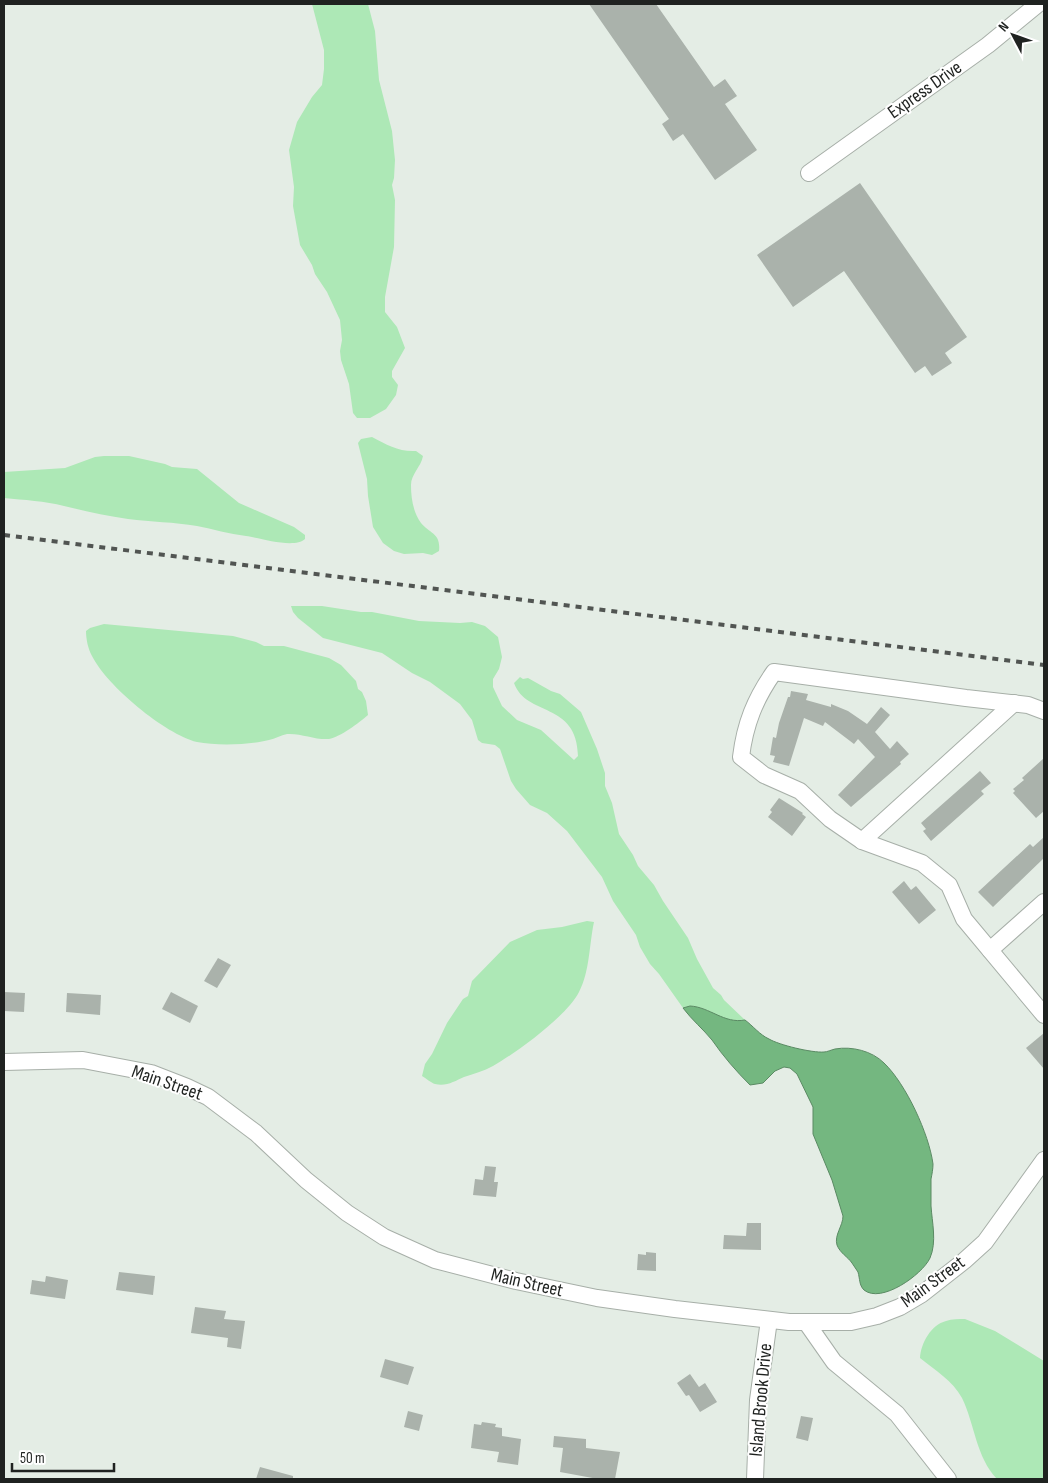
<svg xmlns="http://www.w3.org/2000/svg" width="1048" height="1483" font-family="'Sofia Sans Condensed',sans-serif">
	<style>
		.green { fill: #ade8b6 }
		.water { fill: #74b780; stroke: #5a8a63 }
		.building { fill: #aab2ab }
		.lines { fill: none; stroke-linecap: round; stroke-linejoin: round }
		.minor-casing { stroke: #a7afa8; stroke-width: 18 }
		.minor { stroke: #fff; stroke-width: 16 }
		.rail { stroke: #515552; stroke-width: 4; stroke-dasharray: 6 6; stroke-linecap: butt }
		.labels { text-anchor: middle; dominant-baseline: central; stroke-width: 4; stroke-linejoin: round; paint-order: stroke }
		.street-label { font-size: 19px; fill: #1f2220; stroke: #fff }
	</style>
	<rect width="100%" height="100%" fill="#e4ede5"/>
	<!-- green -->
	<g class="green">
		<path d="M 312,4 L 368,4 L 375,31 L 379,80 L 392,131 L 395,160 L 394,178 L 392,185 L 395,200 L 394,247 L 385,297 L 385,312 L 397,327 L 405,348 L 392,371 L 392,377 L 398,385 L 396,395 L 386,409 L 370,418 L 357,418 L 353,413 L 349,384 L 341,360 L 340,351 L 342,340 L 340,320 L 327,292 L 315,274 L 312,265 L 300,245 L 293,206 L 294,187 L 289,150 L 297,122 L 312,97 L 322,85 L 324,69 L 324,50 Z"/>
		<path d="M 372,437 C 387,445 399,452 416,451 L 423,456 C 421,467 411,474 411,485 C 411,498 413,512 421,523 C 430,534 441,533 439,551 L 432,555 L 423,553 L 404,554 L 394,551 L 383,543 L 373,527 L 368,496 L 367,479 L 358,443 L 361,439 Z"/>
		<path d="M 104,456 L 129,456 L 165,464 L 172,467 L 197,469 L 239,503 L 294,527 L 305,535 L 305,539 C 294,549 260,538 246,536 C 229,534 213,529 197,526 C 174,522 151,522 128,519 C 107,516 85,511 64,506 C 45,501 24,500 4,498 L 4,472 L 65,468 L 95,457 Z"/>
		<path d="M 291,606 L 322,606 L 361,612 L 372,612 L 419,621 L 460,623 L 472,622 L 485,626 L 498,637 L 502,657 L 499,669 L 493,679 L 493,687 L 502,706 L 517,720 L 541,730 L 574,760 L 578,756 C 577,701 526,717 514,683 L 520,677 L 523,679 L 528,678 L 551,691 L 560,694 L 581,712 L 597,749 L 605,773 L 605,786 L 612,803 L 619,834 L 633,855 L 638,866 L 654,885 L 663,901 L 688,938 L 697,959 L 713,988 L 721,995 L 724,1000 L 745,1020 C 719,1025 705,1000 683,1008 L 659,974 L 650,964 L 640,947 L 636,935 L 613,901 L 602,877 L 567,831 L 547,813 L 530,805 L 516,789 L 511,781 L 500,749 L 495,745 L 482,743 L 478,740 L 472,720 L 460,704 L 430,682 L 412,673 L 382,653 L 323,638 L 298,618 L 293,612 Z"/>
		<path d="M 104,624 L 233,636 L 256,642 L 264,646 L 284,646 L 329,658 L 341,665 L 356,681 L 358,689 L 362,692 L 366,701 L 368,715 C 359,723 340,737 329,739 C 315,740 301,733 287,734 C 281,735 275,739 269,740 C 249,745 217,746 197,742 C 165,734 107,686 92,656 C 88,649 86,639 86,631 L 90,628 Z"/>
		<path d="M 587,921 L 594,922 C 589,945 590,971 579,992 C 567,1016 516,1053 493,1066 C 484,1071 473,1074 464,1077 C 455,1081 446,1087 435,1084 C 431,1083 426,1078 422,1076 L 425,1064 L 432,1054 L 447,1023 L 463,999 L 468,996 L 472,981 L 510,942 L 537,930 L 562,927 Z"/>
		<path d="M 965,1319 L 995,1331 L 1044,1361 L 1044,1479 L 997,1479 C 976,1457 975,1425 962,1398 C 953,1381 935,1370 920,1358 C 921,1343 931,1325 946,1321 C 952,1319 959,1319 965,1319 Z"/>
	</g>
	<!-- water -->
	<path class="water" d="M 690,1006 C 710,1007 724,1024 745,1020 C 753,1026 760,1035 769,1039 C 779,1045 812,1053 824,1052 C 827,1052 831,1050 835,1049 C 852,1046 872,1051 884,1063 C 906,1084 929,1134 933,1164 C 933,1169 932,1174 931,1179 C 931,1188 931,1197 931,1206 C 932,1222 937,1242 930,1258 C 922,1275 881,1304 864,1290 C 859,1285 860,1279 858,1272 C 856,1269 854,1266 852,1263 C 848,1257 840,1253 837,1245 C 834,1235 843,1226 843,1216 L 832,1180 L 813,1134 L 813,1107 L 797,1074 L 790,1068 L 784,1067 L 775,1071 L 763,1083 L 750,1085 C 736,1071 723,1056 712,1040 C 703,1029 692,1020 683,1008 Z"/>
	<!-- building -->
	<g class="building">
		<path d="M 589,4 L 656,4 L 714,87 L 725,79 L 737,96 L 725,104 L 757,150 L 715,180 L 683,134 L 673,141 L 662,124 L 669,119 Z"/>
		<path d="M 860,183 L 967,337 L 945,353 L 952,363 L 932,376 L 925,366 L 915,373 L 844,271 L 793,307 L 757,255 Z"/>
		<path d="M 791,691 L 808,694 L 806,700 L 831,707 L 831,704 L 848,711 L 867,724 L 881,707 L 890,715 L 875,732 L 890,749 L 897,741 L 909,754 L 900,762 L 901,764 L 851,807 L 838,795 L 875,757 L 858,739 L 854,744 L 825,722 L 823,726 L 804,718 L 789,766 L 773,762 L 775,756 L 770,755 L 773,737 L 776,738 L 779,723 L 788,697 L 790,697 Z"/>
		<path d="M 1044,758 L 1044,811 L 1036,818 L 1013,793 L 1015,791 L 1013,789 L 1024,780 L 1022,778 Z"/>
		<path d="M 980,771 L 991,783 L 981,791 L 984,794 L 931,841 L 923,831 L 926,829 L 921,823 Z"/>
		<path d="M 779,798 L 803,813 L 802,814 L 806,817 L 792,836 L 768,817 L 772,812 L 770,810 Z"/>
		<path d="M 1044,837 L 1044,858 L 993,907 L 978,892 L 1030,844 L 1033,847 Z"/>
		<path d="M 904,881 L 911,890 L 916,886 L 936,910 L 919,924 L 892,892 Z"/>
		<path d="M 218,958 L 231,965 L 217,988 L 204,981 Z"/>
		<path d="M 4,992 L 25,993 L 24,1012 L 4,1011 Z"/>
		<path d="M 171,992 L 198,1006 L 190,1023 L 162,1009 Z"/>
		<path d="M 67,993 L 101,995 L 100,1015 L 66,1012 Z"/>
		<path d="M 1044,1033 L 1044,1069 L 1026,1048 Z"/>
		<path d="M 485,1166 L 496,1167 L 494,1182 L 498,1182 L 496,1197 L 473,1195 L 475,1179 L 483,1180 Z"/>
		<path d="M 747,1223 L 761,1223 L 761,1250 L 723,1249 L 724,1235 L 746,1236 Z"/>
		<path d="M 646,1252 L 656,1253 L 656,1271 L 637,1270 L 638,1254 L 646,1255 Z"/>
		<path d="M 119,1272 L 155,1276 L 153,1295 L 116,1290 Z"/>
		<path d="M 46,1276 L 68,1280 L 65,1299 L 30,1294 L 32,1280 L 45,1282 Z"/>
		<path d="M 195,1307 L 226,1311 L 224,1319 L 245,1321 L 241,1349 L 227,1347 L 228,1338 L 191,1333 Z"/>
		<path d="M 385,1359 L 414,1367 L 408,1385 L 380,1377 Z"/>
		<path d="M 690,1374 L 699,1387 L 705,1383 L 717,1402 L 700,1412 L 689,1395 L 686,1396 L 677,1383 Z"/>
		<path d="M 408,1411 L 423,1415 L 419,1431 L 404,1427 Z"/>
		<path d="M 801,1416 L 813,1418 L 808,1441 L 796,1438 Z"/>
		<path d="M 482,1422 L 496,1424 L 495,1427 L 502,1428 L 502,1436 L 521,1439 L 518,1465 L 497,1462 L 499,1452 L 471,1448 L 474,1424 L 481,1425 Z"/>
		<path d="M 554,1436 L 586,1439 L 586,1448 L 620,1452 L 615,1479 L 598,1479 L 560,1472 L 563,1448 L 553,1447 Z"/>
		<path d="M 260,1467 L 293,1476 L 293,1479 L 256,1479 Z"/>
	</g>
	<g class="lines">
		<!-- minor casing -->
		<g class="minor-casing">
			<g id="minor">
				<path d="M 809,173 L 988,45 L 1038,4"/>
				<path d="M 1044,711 L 1028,705 L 966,698 L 774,672 C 755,699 745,724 741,757 L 764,775 L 800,791 L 830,819 L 862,841 L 922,863 L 949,885 L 964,919 L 1044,1015"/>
				<path d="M 862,841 L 1014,703"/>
				<path d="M 990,950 L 1044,902"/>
				<path d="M 4,1062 L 83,1060 L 151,1073 L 187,1087 L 208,1097 L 256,1133 L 306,1180 L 347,1213 L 384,1237 L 435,1260 L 516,1281 L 597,1298 L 675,1309 L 789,1322 L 851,1322 L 877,1316 L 900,1307 L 922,1294 L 964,1261 L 985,1242 L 1044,1160"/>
				<path d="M 806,1322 L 834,1362 L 897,1414 L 948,1479"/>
				<path d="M 755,1479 L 758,1400 L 769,1320"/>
			</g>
		</g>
		<!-- minor -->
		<use href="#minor" class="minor"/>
		<!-- rail -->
		<path class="rail" d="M 4,535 L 1044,665"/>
	</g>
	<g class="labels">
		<!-- street labels -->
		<g class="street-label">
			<text transform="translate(925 90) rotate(-35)">Express Drive</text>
			<text transform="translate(167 1083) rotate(19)">Main Street</text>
			<text transform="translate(933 1282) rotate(-36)">Main Street</text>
			<text transform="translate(527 1283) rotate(13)">Main Street</text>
			<text transform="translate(761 1400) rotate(-85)">Island Brook Drive</text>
		</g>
	</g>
	<!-- border -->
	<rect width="1048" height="1483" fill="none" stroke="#1f2220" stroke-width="10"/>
	<!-- north arrow -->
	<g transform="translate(1013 35) rotate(311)" stroke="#ffffff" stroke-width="4" paint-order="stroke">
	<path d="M0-4L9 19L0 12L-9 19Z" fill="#1f2220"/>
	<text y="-8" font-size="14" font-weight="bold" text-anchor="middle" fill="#1f2220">N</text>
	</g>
	<!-- scale -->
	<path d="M12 1463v8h102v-8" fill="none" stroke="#1f2220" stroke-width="2.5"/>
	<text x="20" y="1463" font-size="15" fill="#1f2220" stroke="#ffffff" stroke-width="4" paint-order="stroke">50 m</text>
</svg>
